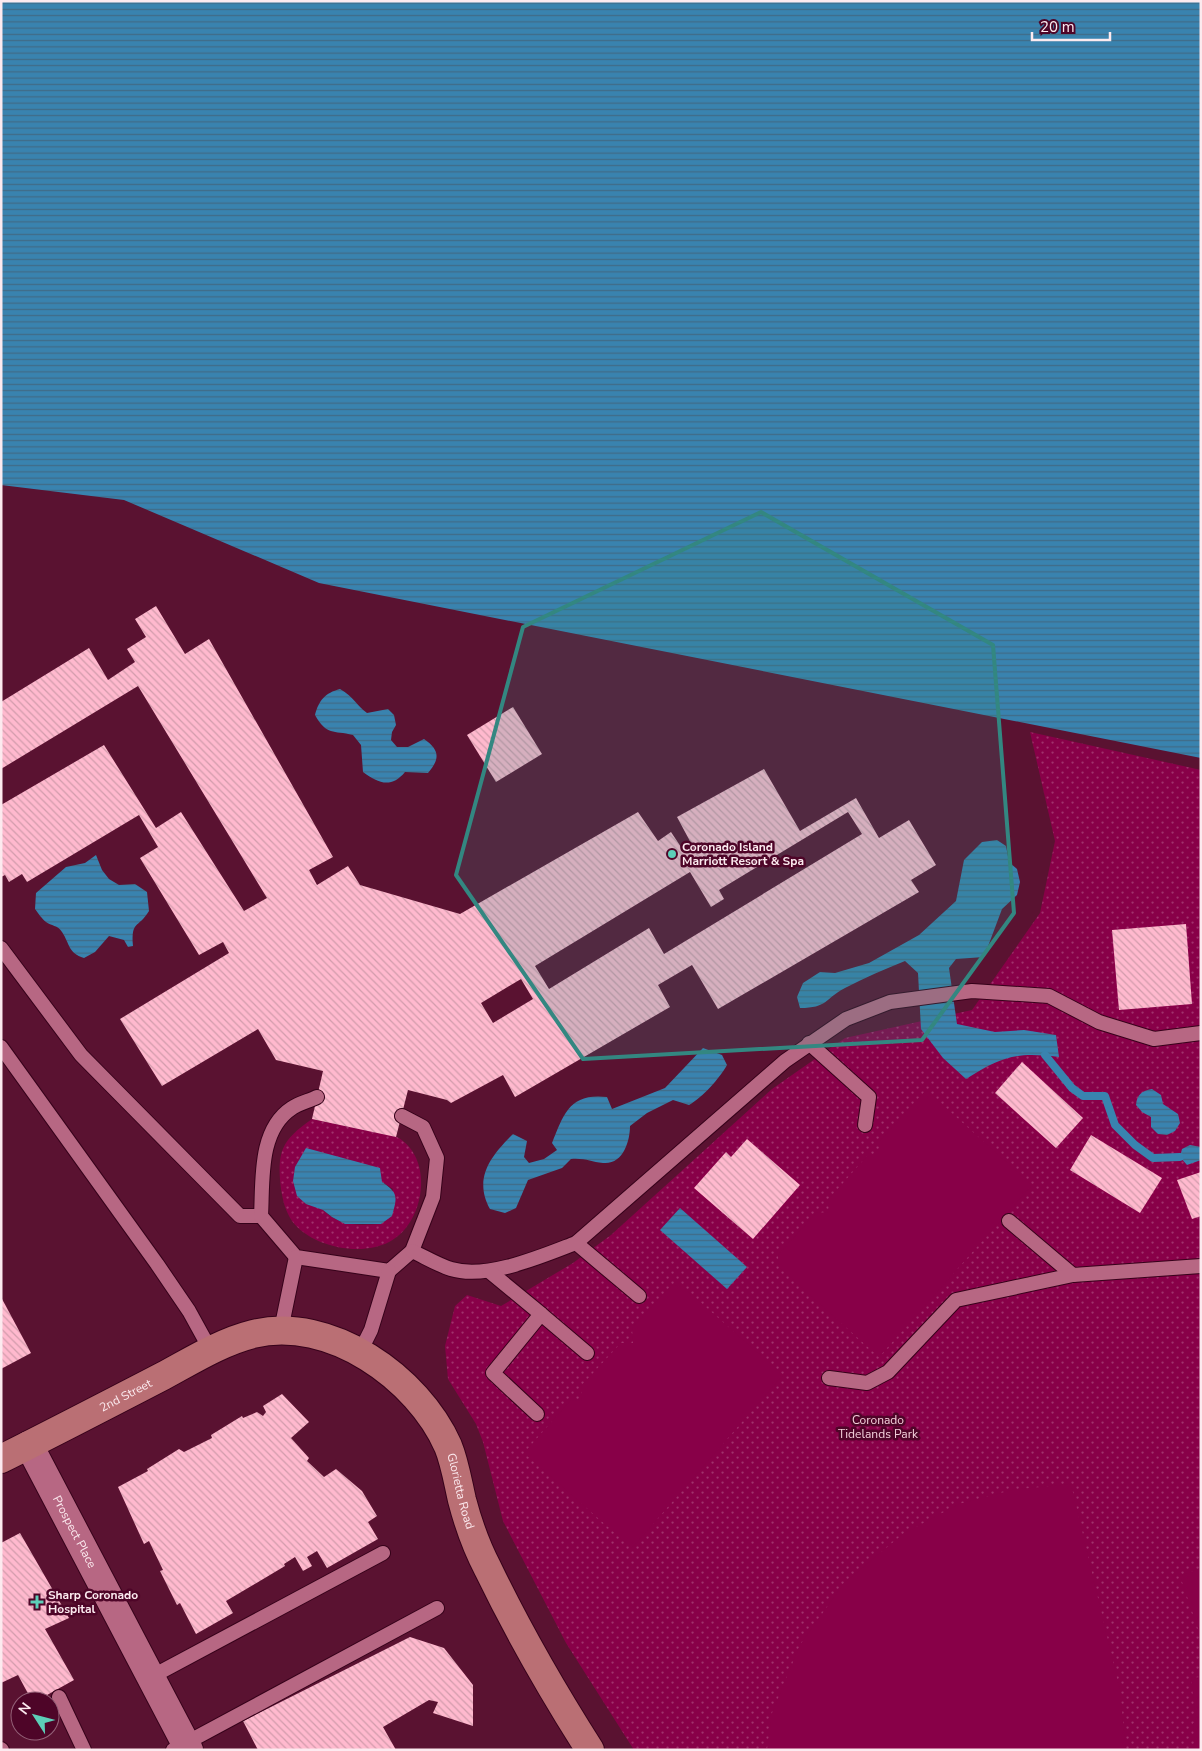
<svg xmlns="http://www.w3.org/2000/svg" width="1202" height="1751" font-family="'Nunito Sans',sans-serif">
	<style>
		.green { fill: url(#green-dots); fill-rule: evenodd }
		.pitch { fill: #880048 }
		.water { fill: url(#water-rules) }
		.lines { fill: none; stroke-linecap: round; stroke-linejoin: round }
		.stream { stroke: #3983af; stroke-width: 8 }
		.building { fill: url(#building-back-hatch); fill-rule: evenodd }
		.lane-casing { stroke: #36021a; stroke-width: 16 }
		.street-casing { stroke: #36021a; stroke-width: 30 }
		.secondary-casing { stroke: #36021a; stroke-width: 30 }
		.lane { stroke: #b76783; stroke-width: 14 }
		.street { stroke: #b76783; stroke-width: 28 }
		.secondary { stroke: #ba6f74; stroke-width: 28 }
		.marked { fill: #338781; fill-opacity: 0.2; stroke: #338781; stroke-width: 4; stroke-linejoin: round }
		.poi-dot { fill: #5dceb8; stroke: #4e0528; stroke-width: 2 }
		.labels { text-anchor: middle; dominant-baseline: central; stroke-width: 5; stroke-linejoin: round; paint-order: stroke }
		.poi-label { font-size: 12px; font-weight: bold; fill: #fceaef; stroke: #4e0528; text-anchor: start }
		.street-label { font-size: 12px; fill: #fceaef; stroke: #4e0528 }
		.park-label { font-size: 12px; fill: #f4d2dc; stroke: #4e0528 }
	</style>
	<defs>
		<pattern id="green-dots" width="8" height="8" patternUnits="userSpaceOnUse" patternTransform="scale(1.25)"><rect width="8" height="8" fill="#880048"/><path d="M2 2h.1M6 6h.1" fill="none" stroke="#a0326c" stroke-width="1.8" stroke-linecap="round"/></pattern>
		<pattern id="water-rules" width="6" height="5" patternUnits="userSpaceOnUse" patternTransform="scale(1.25)"><rect width="6" height="5" fill="#3983af"/><path d="M0 2.5h6" fill="none" stroke="#416b86"/></pattern>
		<pattern id="building-back-hatch" width="6" height="6" patternUnits="userSpaceOnUse" patternTransform="scale(1.25)"><rect width="6" height="6" fill="#ffb9ce"/><path d="M-1 5l2 2M0 0l6 6M5-1l2 2" fill="none" stroke="#d29cac"/></pattern>
	</defs>
	<rect width="100%" height="100%" fill="#5a1231"/>
	<!-- green -->
	<g class="green">
		<path d="M 1030,732 L 1201,770 L 1201,1750 L 634,1750 L 566,1643 L 503,1521 L 483,1442 L 476,1424 L 448,1379 L 445,1346 L 455,1306 L 467,1295 L 501,1306 L 573,1263 L 611,1235 L 772,1089 L 845,1038 L 972,1010 L 1040,913 L 1055,841 Z"/>
		<path d="M 312,1119 C 333,1123 354,1128 375,1132 C 381,1134 391,1134 397,1137 C 435,1158 425,1224 389,1242 C 361,1257 311,1247 292,1221 C 285,1210 283,1201 281,1189 C 277,1151 281,1141 312,1119 ZM 382,1182 L 393,1189 L 381,1224 C 357,1225 341,1227 323,1210 Z"/>
	</g>
	<!-- pitch -->
	<g class="pitch">
		<path d="M 926,1090 L 1032,1185 L 879,1357 L 779,1267 L 778,1255 L 816,1213 L 829,1212 L 828,1200 L 867,1156 L 880,1156 L 880,1141 Z"/>
		<path d="M 672,1285 L 683,1287 L 783,1375 L 632,1548 L 524,1453 L 570,1401 L 582,1400 L 581,1386 L 621,1343 L 633,1343 L 632,1328 Z"/>
		<path d="M 1071,1484 L 1120,1691 L 1126,1750 L 767,1750 L 772,1713 L 800,1645 L 844,1583 L 903,1534 L 959,1504 L 1012,1490 Z"/>
		<path d="M 1201,1568 L 1201,1637 L 1180,1576 Z"/>
		<path d="M 1201,1677 L 1201,1750 L 1195,1750 L 1193,1723 L 1196,1722 L 1191,1678 Z"/>
	</g>
	<!-- water -->
	<g class="water">
		<path d="M 1,1 L 1201,1 L 1201,758 L 319,583 L 124,500 L 1,485 Z"/>
		<path d="M 340,689 C 354,697 356,705 367,713 L 388,709 L 394,715 L 396,725 L 392,732 L 391,740 L 397,747 L 408,747 L 424,739 C 440,750 440,759 428,773 L 405,772 C 391,789 378,783 363,772 L 361,745 L 353,735 C 333,730 327,736 315,715 C 319,700 325,693 340,689 Z"/>
		<path d="M 997,840 L 1006,846 L 1009,862 L 1017,869 L 1020,882 L 1017,895 L 1002,909 L 984,957 L 956,959 L 949,968 L 957,1024 L 995,1032 L 1024,1030 L 1056,1035 L 1059,1057 C 1016,1052 1002,1056 966,1079 L 943,1058 L 921,1029 L 918,973 L 905,961 C 885,969 864,978 845,988 C 824,999 828,1008 800,1008 L 797,997 L 803,983 L 820,972 L 835,973 L 869,963 L 919,935 L 956,901 L 964,860 L 982,842 Z"/>
		<path d="M 96,855 L 102,870 L 109,879 L 119,885 L 135,884 L 147,892 L 149,911 C 138,929 131,920 133,946 L 128,947 L 124,940 L 109,936 L 95,952 L 84,958 C 68,953 70,944 62,932 C 58,925 51,926 46,922 C 42,919 38,913 35,909 L 36,893 L 66,867 L 85,863 Z"/>
		<path d="M 703,1048 L 722,1055 L 727,1065 C 719,1079 703,1097 689,1105 L 673,1100 L 647,1113 L 630,1126 C 630,1141 623,1165 603,1163 C 591,1162 586,1158 571,1159 L 562,1168 L 528,1180 L 516,1208 L 505,1213 L 490,1209 C 473,1178 491,1156 513,1134 L 527,1141 L 524,1157 L 529,1163 L 544,1159 L 557,1150 L 552,1143 C 564,1113 570,1093 607,1097 L 612,1109 L 665,1088 Z"/>
		<path d="M 1152,1089 L 1161,1095 L 1163,1104 L 1178,1114 L 1180,1123 L 1175,1131 L 1167,1135 L 1158,1134 L 1151,1127 L 1151,1117 L 1142,1112 L 1136,1105 C 1137,1094 1142,1091 1152,1089 Z"/>
		<path d="M 1190,1145 L 1201,1147 L 1201,1160 L 1187,1165 L 1180,1157 L 1182,1149 Z"/>
		<path d="M 306,1148 L 380,1168 L 382,1182 C 399,1193 397,1198 392,1216 L 381,1224 L 345,1224 L 332,1217 L 323,1210 L 306,1204 L 297,1196 L 293,1181 L 295,1167 Z"/>
		<path d="M 680,1208 L 747,1267 L 727,1289 L 660,1230 Z"/>
	</g>
	<g class="lines">
		<!-- stream -->
		<path class="stream" d="M 1045,1055 L 1072,1088 L 1083,1096 L 1105,1096 L 1115,1125 L 1135,1145 L 1153,1158 L 1180,1157"/>
	</g>
	<!-- building -->
	<g class="building">
		<path d="M 156,606 L 185,654 L 209,639 L 333,857 L 309,870 L 317,885 L 348,866 L 360,885 L 460,914 L 638,812 L 658,841 L 671,832 L 683,850 L 692,845 L 677,817 L 764,769 L 800,831 L 856,798 L 879,838 L 909,820 L 936,865 L 911,880 L 919,892 L 718,1009 L 692,965 L 658,985 L 670,1007 L 515,1097 L 503,1075 L 451,1103 L 447,1100 L 408,1090 L 396,1137 L 312,1119 L 323,1071 L 276,1060 L 258,1029 L 162,1086 L 120,1019 L 229,953 L 223,942 L 199,955 L 140,858 L 158,847 L 139,815 L 27,882 L 22,874 L 9,882 L 5,875 L 1,877 L 1,805 L 104,745 L 156,828 L 181,812 L 244,911 L 267,898 L 138,686 L 1,769 L 1,702 L 89,648 L 108,680 L 135,662 L 127,649 L 146,637 L 135,619 ZM 848,812 L 862,834 L 664,954 L 649,928 L 549,989 L 535,966 L 690,872 L 711,907 L 724,899 L 719,890 ZM 521,979 L 533,999 L 493,1023 L 481,1003 Z"/>
		<path d="M 513,707 L 542,754 L 496,782 L 467,735 Z"/>
		<path d="M 1186,924 L 1192,1004 L 1119,1010 L 1112,930 Z"/>
		<path d="M 1022,1062 L 1083,1118 L 1056,1148 L 995,1093 Z"/>
		<path d="M 1091,1135 L 1162,1178 L 1140,1213 L 1070,1170 Z"/>
		<path d="M 747,1139 L 800,1185 L 753,1239 L 694,1188 L 726,1152 L 731,1157 Z"/>
		<path d="M 1201,1172 L 1201,1216 L 1192,1219 L 1177,1180 Z"/>
		<path d="M 1,1297 L 31,1353 L 1,1369 Z"/>
		<path d="M 282,1394 L 309,1422 L 291,1438 L 309,1458 L 307,1461 L 324,1477 L 336,1469 L 362,1491 L 377,1516 L 368,1522 L 378,1539 L 327,1568 L 317,1551 L 307,1557 L 312,1566 L 303,1571 L 295,1557 L 284,1564 L 285,1566 L 226,1601 L 233,1613 L 196,1634 L 180,1603 L 177,1605 L 160,1571 L 163,1570 L 149,1541 L 144,1544 L 118,1487 L 148,1471 L 147,1469 L 179,1449 L 184,1452 L 212,1438 L 211,1435 L 242,1416 L 243,1418 L 257,1412 L 263,1416 L 266,1412 L 263,1406 Z"/>
		<path d="M 20,1533 L 69,1618 L 45,1629 L 74,1680 L 47,1695 L 50,1701 L 32,1701 L 18,1675 L 1,1683 L 1,1543 Z"/>
		<path d="M 410,1637 L 444,1648 L 473,1685 L 473,1726 L 433,1713 L 438,1702 L 429,1700 L 383,1727 L 396,1750 L 258,1750 L 243,1721 Z"/>
	</g>
	<g class="lines">
		<!-- lane casing -->
		<g class="lane-casing">
			<g id="lane">
				<path d="M 1,948 L 81,1055 L 240,1216 L 261,1216"/>
				<path d="M 809,1043 L 869,1097 L 865,1125"/>
				<path d="M 1,1047 L 157,1264 L 189,1311 L 211,1351"/>
				<path d="M 317,1097 C 309,1101 299,1103 292,1108 C 258,1130 263,1182 261,1216 L 296,1257 L 389,1271 L 412,1251 L 433,1197 L 437,1158 L 423,1127 L 402,1116"/>
				<path d="M 1009,1221 L 1073,1275"/>
				<path d="M 576,1243 L 639,1296"/>
				<path d="M 412,1251 C 425,1257 438,1265 451,1269 C 487,1280 542,1256 576,1243 L 785,1061 L 846,1019 L 890,1002 L 972,991 L 1049,996 L 1099,1022 L 1154,1039 L 1201,1033"/>
				<path d="M 489,1271 L 541,1314"/>
				<path d="M 281,1330 L 296,1257"/>
				<path d="M 360,1352 L 371,1330 L 389,1271"/>
				<path d="M 829,1378 L 867,1383 L 888,1372 L 956,1300 L 1073,1275 L 1201,1266"/>
				<path d="M 537,1414 L 493,1373 L 541,1314 L 587,1353"/>
				<path d="M 151,1677 L 383,1553"/>
				<path d="M 59,1697 L 84,1750"/>
				<path d="M 1,1749 L 2,1750"/>
				<path d="M 173,1750 L 437,1608"/>
			</g>
		</g>
		<!-- street casing -->
		<g class="street-casing">
			<g id="street">
				<path id="s1" d="M 29,1445 L 189,1750"/>
			</g>
		</g>
		<!-- secondary casing -->
		<g class="secondary-casing">
			<g id="secondary">
				<path id="s2" d="M 1,1459 C 55,1432 109,1404 163,1376 C 191,1361 221,1342 253,1334 C 330,1315 418,1378 448,1446 C 455,1463 458,1483 462,1500 C 468,1523 477,1548 488,1569 C 518,1631 553,1692 590,1750"/>
			</g>
		</g>
		<!-- lane -->
		<use href="#lane" class="lane"/>
		<!-- street -->
		<use href="#street" class="street"/>
		<!-- secondary -->
		<use href="#secondary" class="secondary"/>
	</g>
	<!-- marked area -->
	<path class="marked" d="M 761,512 L 993,645 L 1014,913 L 922,1040 L 583,1059 L 456,875 L 523,627 Z"/>
	<!-- markers -->
	<g class="poi-dot">
		<circle cx="672" cy="854" r="5"/>
		<path d="M34.5 1594.5h5v5h5v5h-5v5h-5v-5h-5v-5h5z"/>
	</g>
	<g class="labels">
		<!-- poi labels -->
		<g class="poi-label">
			<text x="682" y="847">Coronado Island<tspan x="682" dy="14">Marriott Resort &amp; Spa</tspan></text>
			<text x="48" y="1595">Sharp Coronado<tspan x="48" dy="14">Hospital</tspan></text>
		</g>
		<!-- street labels -->
		<g class="street-label">
			<text stroke="none"><textPath href="#s2" startOffset="140">2nd Street</textPath></text>
			<text stroke="none"><textPath href="#s2" startOffset="570">Glorietta Road</textPath></text>
			<text stroke="none"><textPath href="#s1" startOffset="98">Prospect Place</textPath></text>
		</g>
		<!-- park labels -->
		<g class="park-label">
			<text x="878" y="1420">Coronado<tspan x="878" dy="14">Tidelands Park</tspan></text>
		</g>
	</g>
	<!-- border -->
	<rect width="1202" height="1751" fill="none" stroke="#fceaef" stroke-width="5"/>
	<!-- north arrow -->
	<g transform="translate(35 1716) rotate(306)"><circle r="24" fill="#4e0528" stroke="#946178"/>
	<path d="M0-4L9 19L0 12L-9 19Z" fill="#5dceb8"/>
	<text y="-8" font-size="14" font-weight="bold" text-anchor="middle" fill="#fceaef">N</text>
	</g>
	<!-- scale -->
	<path d="M1032 32v8h78v-8" fill="none" stroke="#fceaef" stroke-width="2.5"/>
	<text x="1040" y="32" font-size="15" fill="#fceaef" stroke="#4e0528" stroke-width="4" paint-order="stroke">20 m</text>
</svg>
